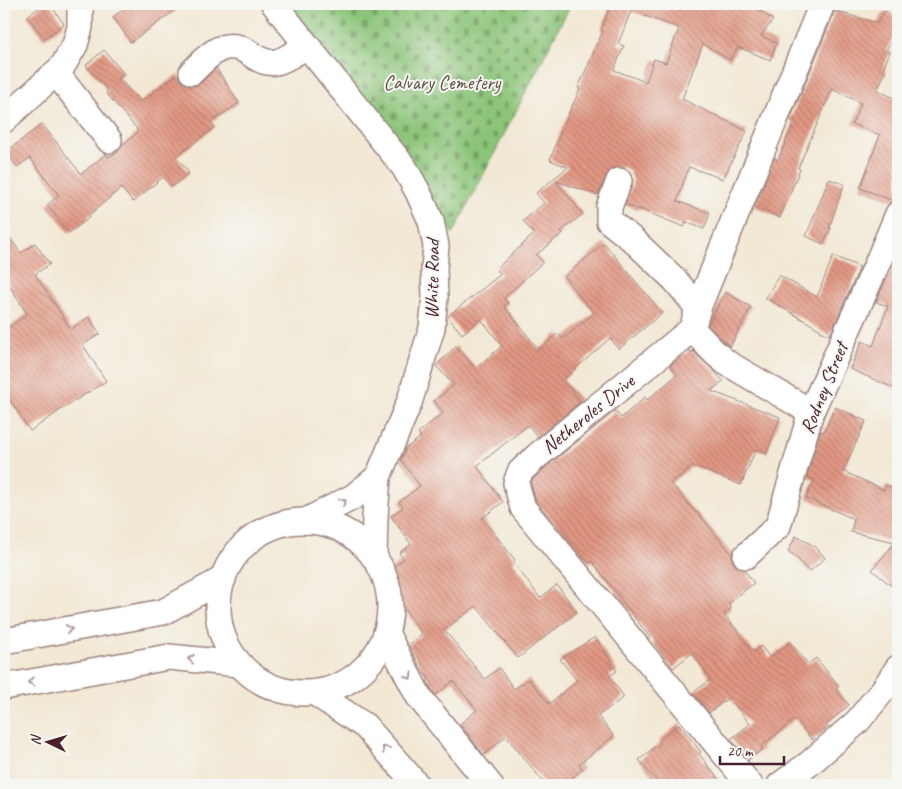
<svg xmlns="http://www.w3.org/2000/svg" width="902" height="789" font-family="Caveat,sans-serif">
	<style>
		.cemetery { fill: url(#cemetery-stones); stroke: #6a7252 }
		.building { fill: url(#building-back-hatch); fill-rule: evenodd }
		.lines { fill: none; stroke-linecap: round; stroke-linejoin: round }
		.minor-casing { stroke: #9e8480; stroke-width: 28 }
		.minor { stroke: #fff; stroke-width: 25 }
		.oneway { stroke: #ae9aa0 }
		.labels { text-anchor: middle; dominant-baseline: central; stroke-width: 4; stroke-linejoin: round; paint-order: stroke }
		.park-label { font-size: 20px; fill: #5e5142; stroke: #f6f6f2 }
		.street-label { font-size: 20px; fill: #4a1f2b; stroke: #f6f6f2 }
	</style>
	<defs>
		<pattern id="cemetery-stones" width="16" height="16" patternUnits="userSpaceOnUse" patternTransform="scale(1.25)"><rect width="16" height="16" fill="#8bc478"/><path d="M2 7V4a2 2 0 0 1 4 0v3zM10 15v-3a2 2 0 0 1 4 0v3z" fill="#749f63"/></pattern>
		<pattern id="building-back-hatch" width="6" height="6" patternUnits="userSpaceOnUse" patternTransform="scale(1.25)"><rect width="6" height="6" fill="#e29883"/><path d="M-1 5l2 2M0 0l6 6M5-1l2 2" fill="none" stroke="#b97b6b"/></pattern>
	</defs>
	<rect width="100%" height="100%" fill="#f6f6f2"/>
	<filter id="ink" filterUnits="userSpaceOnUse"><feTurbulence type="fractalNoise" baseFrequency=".02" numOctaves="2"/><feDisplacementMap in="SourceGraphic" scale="10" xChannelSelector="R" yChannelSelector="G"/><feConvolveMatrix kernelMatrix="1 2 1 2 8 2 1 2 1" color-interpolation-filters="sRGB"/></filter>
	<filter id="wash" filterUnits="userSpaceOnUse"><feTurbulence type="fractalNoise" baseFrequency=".0096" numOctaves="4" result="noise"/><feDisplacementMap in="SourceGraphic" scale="20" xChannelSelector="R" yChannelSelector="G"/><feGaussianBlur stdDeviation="1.12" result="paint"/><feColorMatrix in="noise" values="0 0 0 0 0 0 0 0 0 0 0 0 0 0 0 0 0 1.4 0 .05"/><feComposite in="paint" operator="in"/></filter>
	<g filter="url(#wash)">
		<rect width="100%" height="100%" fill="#f2e8d4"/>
		<!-- cemetery -->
		<path class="cemetery" d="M 290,4 L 571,4 L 453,234 Z"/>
		<g id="blocks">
			<!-- building -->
			<g class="building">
				<path d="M 45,4 L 50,4 L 64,24 L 44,39 L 27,16 Z"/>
				<path d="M 131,4 L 184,4 L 131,42 L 113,17 Z"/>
				<path d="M 611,4 L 750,4 L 773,20 L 761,36 L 777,43 L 770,60 L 738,47 L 730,60 L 703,44 L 682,99 L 747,131 L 723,179 L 689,167 L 677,201 L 710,213 L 704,229 L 686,222 L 684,227 L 640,209 L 640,210 L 625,205 L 632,186 L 633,179 L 630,172 L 624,167 L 616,167 L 610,170 L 606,176 L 598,195 L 556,181 L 583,214 L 561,231 L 563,233 L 536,255 L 543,262 L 504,298 L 508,303 L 504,306 L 539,350 L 558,333 L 563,339 L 594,313 L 564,277 L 604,243 L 662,313 L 619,349 L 610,338 L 563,380 L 581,401 L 538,437 L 528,425 L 477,466 L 503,502 L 482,518 L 515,560 L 513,562 L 540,598 L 557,585 L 577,612 L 518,658 L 476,606 L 444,630 L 485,679 L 499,668 L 514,689 L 529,679 L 549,704 L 577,681 L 560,659 L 595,637 L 617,671 L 609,676 L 624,697 L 598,716 L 614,736 L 579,764 L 583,769 L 564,785 L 546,785 L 506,736 L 484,755 L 460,724 L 477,710 L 453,681 L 436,695 L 431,689 L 427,681 L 429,679 L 421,669 L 409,645 L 422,634 L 396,598 L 388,571 L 404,559 L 399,553 L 411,544 L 391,516 L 403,507 L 399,502 L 420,486 L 401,460 L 406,448 L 421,437 L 418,433 L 443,413 L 434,401 L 454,385 L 436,366 L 456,346 L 476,368 L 502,346 L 481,319 L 462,334 L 448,317 L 448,316 L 501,274 L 496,269 L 534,234 L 523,221 L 544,203 L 536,193 L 568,167 L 550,160 L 562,128 L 580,89 L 578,88 L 603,31 L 601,30 ZM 631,11 L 679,28 L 666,63 L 654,59 L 646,82 L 614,70 L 624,46 L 618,44 Z"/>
				<path d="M 835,11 L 877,23 L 885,11 L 898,19 L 898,30 L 886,50 L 890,52 L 883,69 L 886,71 L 877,90 L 898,100 L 898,200 L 894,201 L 860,188 L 880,135 L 852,124 L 861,103 L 832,89 L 798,168 L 800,169 L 780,218 L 755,207 L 774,158 L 778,160 L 794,122 L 790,120 Z"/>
				<path d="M 104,50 L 124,74 L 119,78 L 140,102 L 178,74 L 178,76 L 182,82 L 189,86 L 195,86 L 202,82 L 216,68 L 239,103 L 211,122 L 215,127 L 176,157 L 189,173 L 172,187 L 163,177 L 133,202 L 121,188 L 88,216 L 89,218 L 69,233 L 47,205 L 59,195 L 30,158 L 17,167 L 6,152 L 42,124 L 81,174 L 106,154 L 108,157 L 118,152 L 122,145 L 138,132 L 136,129 L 137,129 L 106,93 L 108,91 L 86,65 Z"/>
				<path d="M 829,179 L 844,184 L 829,228 L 831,228 L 823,244 L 806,236 Z"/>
				<path d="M 4,230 L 21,253 L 35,243 L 50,264 L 35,274 L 71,329 L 89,317 L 100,334 L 83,345 L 106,381 L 57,412 L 58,412 L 30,431 L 4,391 L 4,331 L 27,314 L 20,303 L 21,303 L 4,278 Z"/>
				<path d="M 833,256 L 860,267 L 830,335 L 820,331 L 821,330 L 766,298 L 779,275 L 817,297 Z"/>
				<path d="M 892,265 L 898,266 L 898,390 L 850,369 L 862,341 L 873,346 L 888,306 L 876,302 Z"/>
				<path d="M 725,292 L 751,307 L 730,347 L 708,325 Z"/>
				<path d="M 690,350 L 692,353 L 693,351 L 715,372 L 723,381 L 711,391 L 780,417 L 767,453 L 756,449 L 741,485 L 693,466 L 671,483 L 696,513 L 697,512 L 732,554 L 732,560 L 735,565 L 744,570 L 754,583 L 728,604 L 731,609 L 724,614 L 754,652 L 761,646 L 770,658 L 790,642 L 808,664 L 816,658 L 839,686 L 836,689 L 849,705 L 826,725 L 828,727 L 812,740 L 795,719 L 761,747 L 763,749 L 748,760 L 731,739 L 750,724 L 729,697 L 709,713 L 693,693 L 711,679 L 692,653 L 673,668 L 592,561 L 589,563 L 536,501 L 531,484 L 532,480 L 546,467 L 615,411 L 621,418 L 645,397 L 647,400 L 677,375 L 670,366 Z"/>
				<path d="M 835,407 L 866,421 L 843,471 L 884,490 L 886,485 L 898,491 L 898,591 L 872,570 L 895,542 L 851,532 L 854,519 L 806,498 L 814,480 L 807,477 L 820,432 L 821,431 L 824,432 Z"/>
				<path d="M 796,536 L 816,547 L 825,558 L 809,572 L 795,556 L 788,552 Z"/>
				<path d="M 679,724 L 701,752 L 699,754 L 723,785 L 660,785 L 639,760 L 661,742 L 659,740 Z"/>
			</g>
		</g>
	</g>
	<g filter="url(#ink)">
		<use href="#blocks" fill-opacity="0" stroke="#9e8480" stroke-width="1"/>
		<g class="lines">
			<!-- minor casing -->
			<g class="minor-casing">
				<g id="minor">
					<path d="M 274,4 L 404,167 L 418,192 L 431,221 L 436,246 L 434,269 L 435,298 L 432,328 L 409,403 L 378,477 L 375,517 L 374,557"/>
					<path d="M 192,72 C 210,54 225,36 251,54 C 259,60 267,64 276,62 C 284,61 299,50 307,46"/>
					<path d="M 56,73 L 109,140"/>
					<path d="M 4,120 L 62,67 L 75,45 L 80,27 L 80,4"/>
					<path d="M 619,181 L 609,207 L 609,221 L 633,240 L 675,280 L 698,308"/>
					<path d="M 692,329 L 716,354 L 727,363 L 811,412"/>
					<path d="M 306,521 L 353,497 L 378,477"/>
					<circle cx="304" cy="607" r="86"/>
					<path d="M 746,556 L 778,526 L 811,412 L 874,271 L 898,214"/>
					<path d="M 386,633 L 419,697 L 490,785"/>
					<path d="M 4,641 L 163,612 L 223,579"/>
					<path d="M 4,687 L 169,657 L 239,664"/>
					<path d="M 315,693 L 365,726 L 417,785"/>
					<path d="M 750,785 L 523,508 L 516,483 L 520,472 L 537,456 L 692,329 L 698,308 L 822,4"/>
					<path d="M 780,785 L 810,763 L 857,722 L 884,689 L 898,668"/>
				</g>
			</g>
			<!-- minor -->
			<use href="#minor" class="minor"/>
		</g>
		<!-- one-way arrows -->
		<defs><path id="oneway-chevron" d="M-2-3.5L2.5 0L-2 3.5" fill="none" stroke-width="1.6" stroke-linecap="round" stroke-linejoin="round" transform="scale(1.25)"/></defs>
		<g class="oneway">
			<use href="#oneway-chevron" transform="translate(343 502) rotate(-28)"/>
			<use href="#oneway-chevron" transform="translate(69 629) rotate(-10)"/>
			<use href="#oneway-chevron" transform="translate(191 659) rotate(-174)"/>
			<use href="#oneway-chevron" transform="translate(409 676) rotate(62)"/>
			<use href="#oneway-chevron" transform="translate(31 682) rotate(170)"/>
			<use href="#oneway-chevron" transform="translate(385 749) rotate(-131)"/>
		</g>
	</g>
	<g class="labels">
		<!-- park labels -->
		<g class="park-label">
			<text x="442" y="82">Calvary Cemetery</text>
		</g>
		<!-- street labels -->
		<g class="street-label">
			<text transform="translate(432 279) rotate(-89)">White Road</text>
			<text transform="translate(824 388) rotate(-68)">Rodney Street</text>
			<text transform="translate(588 414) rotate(-39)">Netheroles Drive</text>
		</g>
	</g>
	<!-- margin -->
	<rect width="902" height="789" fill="none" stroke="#f6f6f2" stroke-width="20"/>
	<!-- north arrow -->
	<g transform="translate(48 742) rotate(275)" stroke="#f6f6f2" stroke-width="4" paint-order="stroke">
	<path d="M0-4L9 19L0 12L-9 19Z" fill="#4a1f2b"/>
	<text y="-8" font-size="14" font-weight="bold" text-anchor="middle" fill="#4a1f2b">N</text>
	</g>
	<!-- scale -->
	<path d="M720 756v8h64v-8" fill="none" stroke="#4a1f2b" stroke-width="2.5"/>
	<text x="727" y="756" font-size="15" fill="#4a1f2b" stroke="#f6f6f2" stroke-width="4" paint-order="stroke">20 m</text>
</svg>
